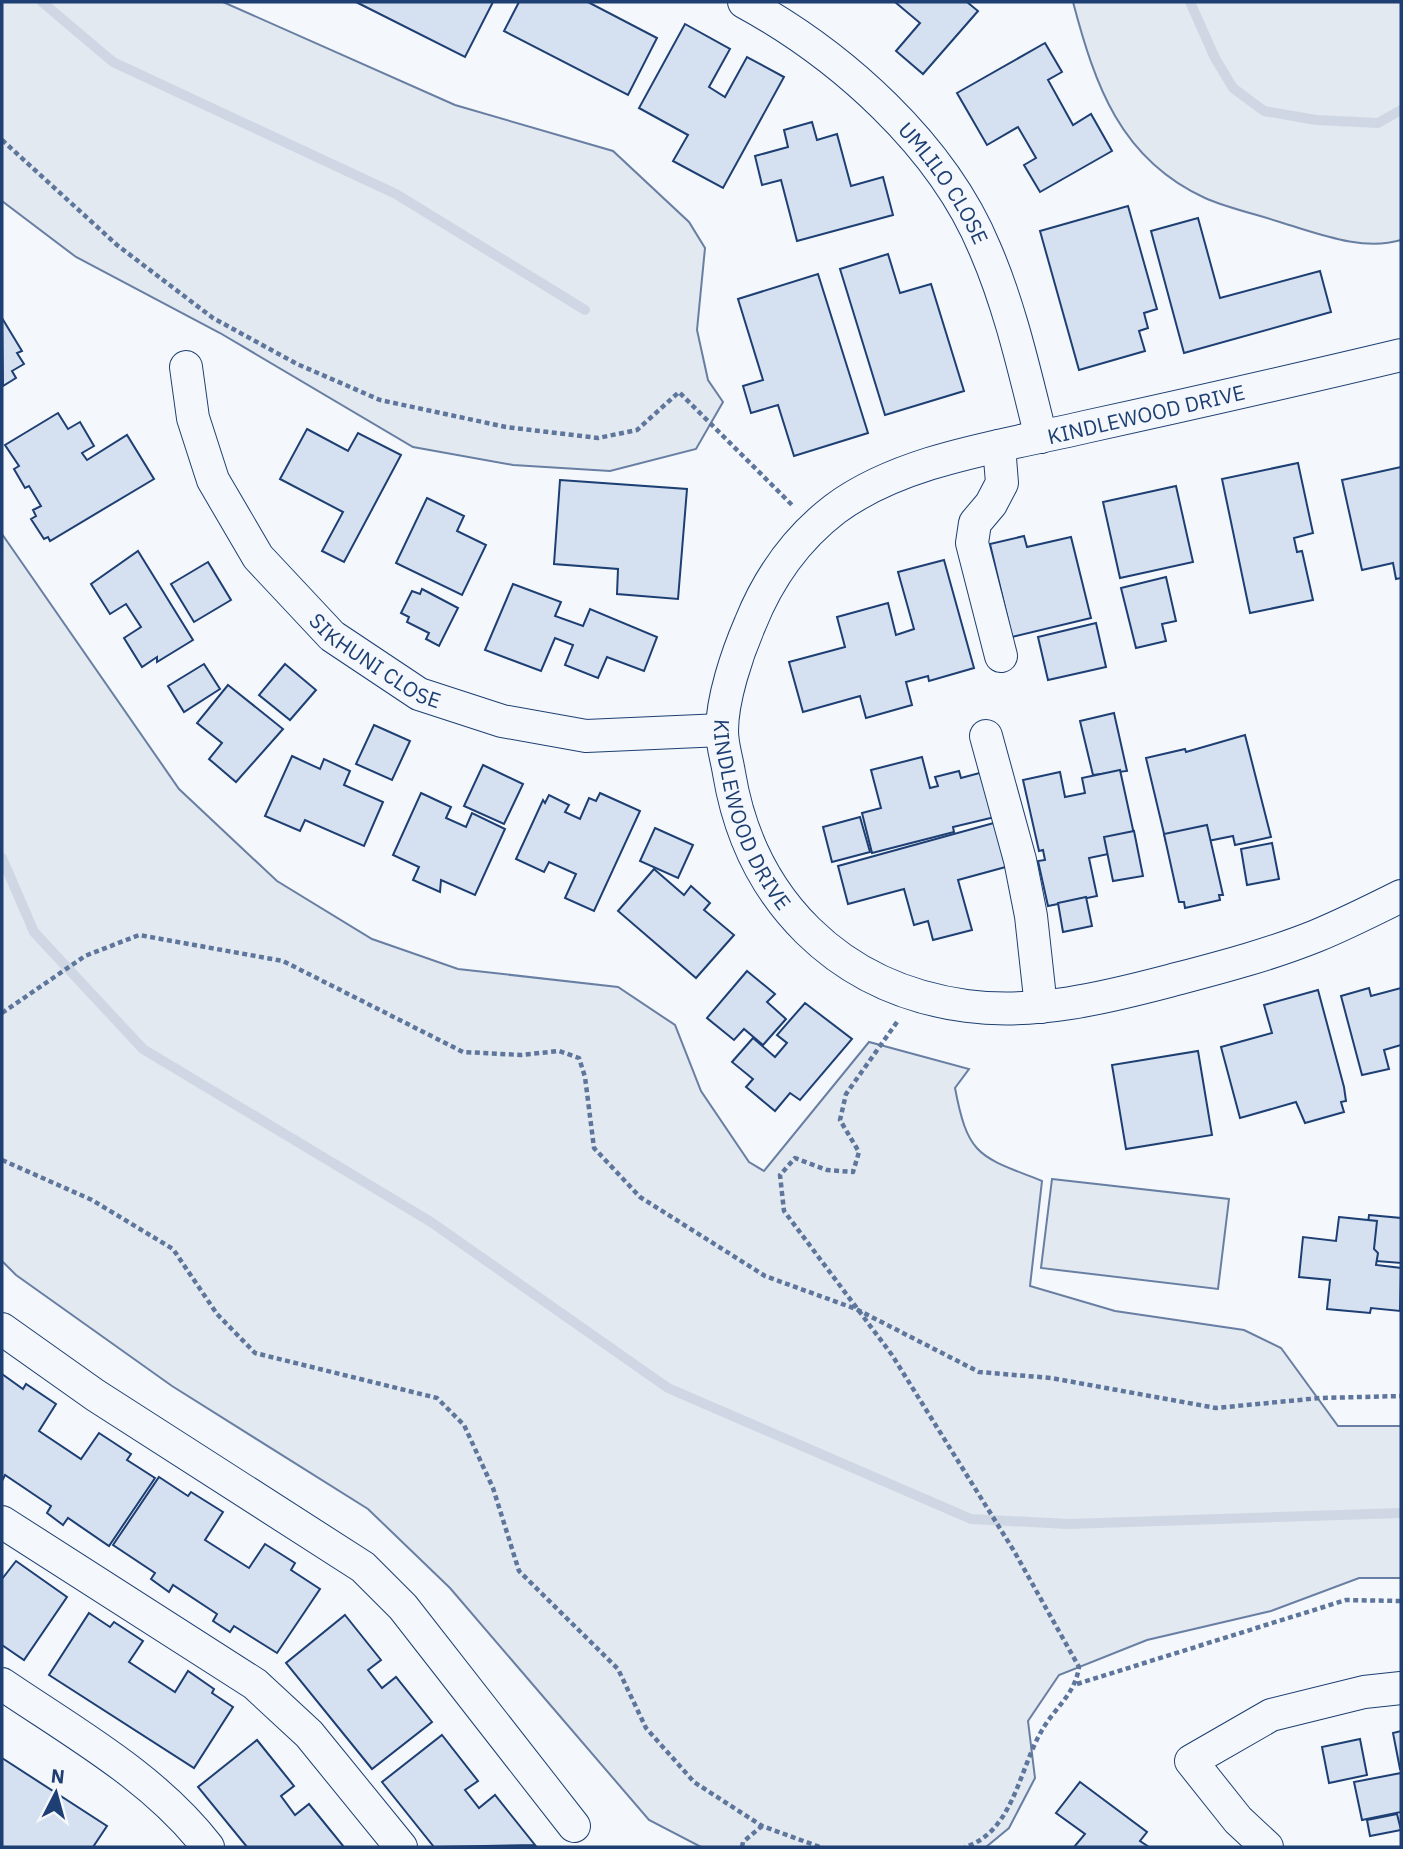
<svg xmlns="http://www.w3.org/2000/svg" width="1403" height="1849" font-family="'IBM Plex Sans',sans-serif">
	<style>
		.green { fill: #e3e9f0; stroke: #687fa3; stroke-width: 2 }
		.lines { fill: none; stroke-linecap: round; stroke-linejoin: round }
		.stream { stroke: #cfd7e4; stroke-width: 10 }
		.building { fill: #d5e0f0; stroke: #1d3f73; stroke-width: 2 }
		.minor-casing { stroke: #1d3f73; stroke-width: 34 }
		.path { stroke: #5e769c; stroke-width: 4.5; stroke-dasharray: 5 3.5; stroke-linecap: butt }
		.minor { stroke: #f4f7fb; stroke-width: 32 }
		.labels { text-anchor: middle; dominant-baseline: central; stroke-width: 5; stroke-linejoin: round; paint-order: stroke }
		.street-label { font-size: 21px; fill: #1d3f73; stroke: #f4f7fb }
	</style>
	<rect width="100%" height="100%" fill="#f4f7fb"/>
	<!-- green -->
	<g class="green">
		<path d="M 2,2 L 223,2 L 455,105 L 613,151 L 689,222 L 705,248 L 697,330 L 708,380 L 723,402 L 696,449 L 610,471 L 513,465 L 413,447 L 220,333 L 76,257 L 2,201 Z"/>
		<path d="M 1073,2 L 1401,2 L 1401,240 C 1364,251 1322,235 1286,224 C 1260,215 1230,209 1205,198 C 1120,159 1095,85 1073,2 Z"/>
		<path d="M 2,534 L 179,789 L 277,881 L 372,939 L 458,969 L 618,987 L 675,1025 L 701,1091 L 749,1162 L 764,1171 L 869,1042 L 969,1069 L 955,1088 C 968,1157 979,1156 1042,1181 L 1030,1286 L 1115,1311 L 1244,1330 L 1281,1348 L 1338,1426 L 1401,1426 L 1401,1578 L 1359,1578 L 1271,1611 L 1147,1640 L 1059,1675 L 1028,1721 L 1035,1778 L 1009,1828 L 986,1847 L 701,1847 L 649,1820 L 450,1588 L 368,1509 L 172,1386 L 16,1275 L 2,1261 Z"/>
		<path d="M 1052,1179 L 1229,1199 L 1218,1289 L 1041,1268 Z"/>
	</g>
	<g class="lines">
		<!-- stream -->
		<g class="stream">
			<path d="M 42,2 L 113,62 L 396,194 L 585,310"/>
			<path d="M 1190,2 L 1215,58 L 1233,88 L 1264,111 L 1316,120 L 1378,123 L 1401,110"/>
			<path d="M 2,858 L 34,932 L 143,1049 L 431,1222 L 668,1388 L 971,1519 L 1068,1524 L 1401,1513"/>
		</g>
	</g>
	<!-- building -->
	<g class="building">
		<path d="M 356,2 L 493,2 L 465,57 Z"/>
		<path d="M 519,2 L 588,2 L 657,38 L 628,95 L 504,31 Z"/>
		<path d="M 895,2 L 967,2 L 978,11 L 923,74 L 896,51 L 920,23 Z"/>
		<path d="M 685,24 L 730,49 L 709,87 L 725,97 L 747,57 L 784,77 L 723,188 L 673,161 L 688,135 L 639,108 Z"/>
		<path d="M 1045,43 L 1062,72 L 1048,80 L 1073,125 L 1091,114 L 1112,151 L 1040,192 L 1024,165 L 1036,158 L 1018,127 L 987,145 L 957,93 Z"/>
		<path d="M 812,122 L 817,140 L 837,134 L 851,186 L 883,177 L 893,215 L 797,241 L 781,180 L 762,185 L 755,156 L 788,147 L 784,130 Z"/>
		<path d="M 1128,206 L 1157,309 L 1144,313 L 1148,328 L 1139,331 L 1145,351 L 1079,370 L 1040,231 Z"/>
		<path d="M 1198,218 L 1220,298 L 1320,271 L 1331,312 L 1184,353 L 1151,231 Z"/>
		<path d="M 888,254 L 900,293 L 931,284 L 964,391 L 885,415 L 840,269 Z"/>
		<path d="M 818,274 L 868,433 L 794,456 L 778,405 L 751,413 L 743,386 L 763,380 L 738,299 Z"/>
		<path d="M 2,318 L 22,351 L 17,353 L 24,364 L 12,371 L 16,378 L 3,386 Z"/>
		<path d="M 58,413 L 68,429 L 80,422 L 94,446 L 82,453 L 87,460 L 127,435 L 154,479 L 50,541 L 48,537 L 44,539 L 31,519 L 36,516 L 33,510 L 41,506 L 29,486 L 25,488 L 14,469 L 19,466 L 5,445 Z"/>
		<path d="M 307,429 L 348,451 L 358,433 L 401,455 L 344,562 L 322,551 L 343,512 L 280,479 Z"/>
		<path d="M 1298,463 L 1313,533 L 1294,538 L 1297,552 L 1302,551 L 1313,600 L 1250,613 L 1222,479 Z"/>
		<path d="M 1401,467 L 1401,578 L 1396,579 L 1393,563 L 1362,570 L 1342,480 Z"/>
		<path d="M 560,480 L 687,489 L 678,599 L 617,594 L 618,569 L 554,564 Z"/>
		<path d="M 1176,486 L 1193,562 L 1120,578 L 1103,502 Z"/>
		<path d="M 427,498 L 464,516 L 457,531 L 486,545 L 462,595 L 396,563 Z"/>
		<path d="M 1024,536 L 1027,547 L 1071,537 L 1091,618 L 1012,637 L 990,544 Z"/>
		<path d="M 138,551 L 193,640 L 157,662 L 157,657 L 142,667 L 124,638 L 141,627 L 126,604 L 110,614 L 91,584 Z"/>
		<path d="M 944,560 L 974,668 L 929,681 L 928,676 L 906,682 L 912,705 L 866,718 L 860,696 L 803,712 L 789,662 L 845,647 L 837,617 L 888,603 L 896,635 L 914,629 L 898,572 Z"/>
		<path d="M 208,562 L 231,600 L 194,622 L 171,584 Z"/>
		<path d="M 1166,577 L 1176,621 L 1162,624 L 1166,641 L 1136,648 L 1121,588 Z"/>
		<path d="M 513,584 L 561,602 L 555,616 L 583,626 L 590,609 L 657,637 L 644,671 L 607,657 L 598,678 L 565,665 L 573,645 L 555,638 L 541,671 L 485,650 Z"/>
		<path d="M 422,589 L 458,608 L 439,646 L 426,639 L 429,633 L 407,622 L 409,617 L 401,613 L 412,591 L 420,594 Z"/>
		<path d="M 1096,623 L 1106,667 L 1048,680 L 1038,637 Z"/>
		<path d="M 204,664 L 220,689 L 184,712 L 168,686 Z"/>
		<path d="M 285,664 L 316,690 L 290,720 L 259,695 Z"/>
		<path d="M 228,685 L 283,729 L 236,782 L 209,759 L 222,743 L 197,723 Z"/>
		<path d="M 1114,713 L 1127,771 L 1093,775 L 1080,721 Z"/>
		<path d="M 374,725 L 410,741 L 392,780 L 356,764 Z"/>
		<path d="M 1245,735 L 1271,837 L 1235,845 L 1233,836 L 1198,843 L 1197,835 L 1166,842 L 1146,758 L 1185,749 L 1186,752 Z"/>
		<path d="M 292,756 L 320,769 L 324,759 L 350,771 L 344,785 L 383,802 L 364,846 L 305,820 L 300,831 L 265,816 Z"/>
		<path d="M 922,757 L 930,788 L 938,786 L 935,777 L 959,771 L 961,778 L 987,771 L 999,816 L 953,827 L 954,832 L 872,853 L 862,813 L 881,808 L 871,770 Z"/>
		<path d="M 483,765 L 523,784 L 504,824 L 464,806 Z"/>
		<path d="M 1120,770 L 1137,848 L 1089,858 L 1097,896 L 1048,906 L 1038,861 L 1045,860 L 1043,850 L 1039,851 L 1023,780 L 1060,772 L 1065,797 L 1085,793 L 1082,778 Z"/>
		<path d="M 421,793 L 451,807 L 446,818 L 466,827 L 472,813 L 505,829 L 475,895 L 441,880 L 440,892 L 413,880 L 419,867 L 393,855 Z"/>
		<path d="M 600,793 L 640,811 L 594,911 L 565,898 L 576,874 L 549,862 L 544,872 L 516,859 L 543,800 L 545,803 L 549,795 L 569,805 L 565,812 L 580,819 L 589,798 L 596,801 Z"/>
		<path d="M 860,817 L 870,852 L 832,862 L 823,827 Z"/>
		<path d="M 1001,821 L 1013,865 L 958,880 L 972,930 L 933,940 L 928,921 L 914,925 L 904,889 L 848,904 L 838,866 Z"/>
		<path d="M 1207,825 L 1223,895 L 1219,895 L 1220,900 L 1185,908 L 1184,902 L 1179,902 L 1164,834 Z"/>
		<path d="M 655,828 L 693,845 L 678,878 L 640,861 Z"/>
		<path d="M 1134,831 L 1143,876 L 1113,881 L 1104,837 Z"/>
		<path d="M 1272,843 L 1279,879 L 1247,885 L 1241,849 Z"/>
		<path d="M 654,869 L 684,895 L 691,886 L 710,903 L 704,910 L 734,935 L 696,978 L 618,911 Z"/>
		<path d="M 1086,897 L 1092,926 L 1063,932 L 1058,903 Z"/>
		<path d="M 747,971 L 775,994 L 767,1002 L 786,1019 L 763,1045 L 744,1029 L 734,1040 L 707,1018 Z"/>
		<path d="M 1369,988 L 1371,996 L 1401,988 L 1401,1045 L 1384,1050 L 1389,1069 L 1362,1075 L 1341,996 Z"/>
		<path d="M 1318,990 L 1344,1087 L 1346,1101 L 1341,1102 L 1344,1112 L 1305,1123 L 1296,1102 L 1240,1118 L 1221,1047 L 1272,1033 L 1264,1005 Z"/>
		<path d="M 805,1003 L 852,1039 L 800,1100 L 790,1093 L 775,1111 L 746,1087 L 753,1079 L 732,1062 L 753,1038 L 775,1057 L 787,1043 L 777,1035 Z"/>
		<path d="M 1198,1051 L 1212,1135 L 1126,1149 L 1112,1065 Z"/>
		<path d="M 1369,1215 L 1401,1218 L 1401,1263 L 1364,1260 Z"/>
		<path d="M 1339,1217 L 1377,1221 L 1374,1249 L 1378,1253 L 1376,1265 L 1401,1268 L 1400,1311 L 1371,1308 L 1370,1313 L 1327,1309 L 1330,1280 L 1299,1277 L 1303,1237 L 1336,1241 Z"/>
		<path d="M 2,1374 L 23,1389 L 26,1384 L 56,1404 L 39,1431 L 81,1459 L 99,1433 L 131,1454 L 127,1460 L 155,1478 L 109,1546 L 68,1518 L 63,1525 L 47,1513 L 51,1506 L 5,1475 L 2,1481 Z"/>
		<path d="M 159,1477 L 188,1496 L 191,1492 L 223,1512 L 205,1540 L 249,1568 L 265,1544 L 295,1563 L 291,1570 L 320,1589 L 277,1653 L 234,1626 L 230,1632 L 213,1621 L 217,1614 L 173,1585 L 169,1592 L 151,1579 L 155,1573 L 113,1545 Z"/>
		<path d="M 16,1561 L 67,1597 L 24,1660 L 2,1645 L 2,1579 Z"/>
		<path d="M 89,1613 L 110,1627 L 114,1622 L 143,1641 L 129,1662 L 175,1692 L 188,1671 L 214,1689 L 212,1693 L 233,1707 L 194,1768 L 49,1675 Z"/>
		<path d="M 345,1615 L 381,1660 L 368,1670 L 382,1688 L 396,1677 L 432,1722 L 372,1769 L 286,1663 Z"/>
		<path d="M 1401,1731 L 1401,1769 L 1400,1769 L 1393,1733 Z"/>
		<path d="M 442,1735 L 478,1781 L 465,1790 L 479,1808 L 495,1795 L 535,1845 L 434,1847 L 382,1782 Z"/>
		<path d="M 1360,1739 L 1367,1775 L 1329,1783 L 1322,1747 Z"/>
		<path d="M 257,1740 L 294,1786 L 281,1796 L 295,1815 L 309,1804 L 344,1847 L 247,1847 L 198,1787 Z"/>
		<path d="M 2,1758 L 107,1826 L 93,1847 L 2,1847 Z"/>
		<path d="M 1401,1773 L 1401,1812 L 1362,1820 L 1354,1782 Z"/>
		<path d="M 1080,1782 L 1147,1832 L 1140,1841 L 1149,1847 L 1074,1847 L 1085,1834 L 1056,1813 Z"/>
		<path d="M 1397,1814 L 1401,1830 L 1370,1836 L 1367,1820 Z"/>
	</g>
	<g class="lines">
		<!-- minor casing -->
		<g class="minor-casing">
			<g id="minor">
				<path id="s1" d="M 744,2 C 841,55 942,145 985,249 C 1011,309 1025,374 1041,437"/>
				<path id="s2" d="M 1401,355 C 1296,380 1190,404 1085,427 C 1004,446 902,459 835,509 C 796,539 768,579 750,624 C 737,654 722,699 722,731 C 722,745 727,760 729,773 C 750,900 839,989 967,1006 C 1035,1015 1104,998 1169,981 C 1218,968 1269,955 1316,936 C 1345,924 1373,910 1401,896"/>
				<path id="s3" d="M 186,367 L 193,418 L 213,480 L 258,557 L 332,636 L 419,694 L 502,721 L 586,736 L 722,730"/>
				<path d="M 999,446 L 1002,483 L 991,504 L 975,523 L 972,543 L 1001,656"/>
				<path d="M 986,736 L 1020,860 L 1031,916 L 1041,1007"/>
				<path d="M 2,1329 L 95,1395 L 363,1567 L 403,1607 L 574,1826"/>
				<path d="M 2,1522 L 255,1684 L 309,1734 L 401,1847"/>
				<path d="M 2,1684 C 74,1733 154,1777 208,1847"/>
				<path d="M 1267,1847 L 1238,1820 L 1191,1761 L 1271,1715 L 1364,1692 L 1401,1688"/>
			</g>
		</g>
		<!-- path -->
		<g class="path">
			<path d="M 2,140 L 117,245 L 213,318 L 297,364 L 380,400 L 506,427 L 598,438 L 637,430 L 679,392 L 792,505"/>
			<path d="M 2,1013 L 85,956 L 139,935 L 283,961 L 463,1052 L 521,1055 L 559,1051 L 579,1058 L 585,1077 L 594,1148 L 640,1197 L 765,1276 L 856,1309 L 979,1372 L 1051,1378 L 1216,1408 L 1320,1398 L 1401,1396"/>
			<path d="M 897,1022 L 846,1094 L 840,1120 L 859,1152 L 853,1172 L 827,1170 L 795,1158 L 780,1175 L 784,1211 L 892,1355 L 1014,1551 L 1079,1667 C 1075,1695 1054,1708 1041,1732 C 1019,1770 1013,1832 965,1847"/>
			<path d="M 2,1160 L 92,1200 L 173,1249 L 217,1314 L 255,1353 L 437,1398 L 464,1425 L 493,1488 L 519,1571 L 618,1669 L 646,1728 L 694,1782 L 762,1826 L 820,1847"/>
			<path d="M 1077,1684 L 1346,1600 L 1401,1601"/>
			<path d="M 742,1847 L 743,1842 L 762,1826"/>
		</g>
		<!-- minor -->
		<use href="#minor" class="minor"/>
	</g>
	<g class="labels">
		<!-- street labels -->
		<g class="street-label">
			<text stroke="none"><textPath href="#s1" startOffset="273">UMLILO CLOSE</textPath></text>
			<text transform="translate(1146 414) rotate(-13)">KINDLEWOOD DRIVE</text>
			<text stroke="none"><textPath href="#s3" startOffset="364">SIKHUNI CLOSE</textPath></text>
			<text stroke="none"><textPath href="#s2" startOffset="934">KINDLEWOOD DRIVE</textPath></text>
		</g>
	</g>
	<!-- border -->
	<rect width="1403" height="1849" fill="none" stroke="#1d3f73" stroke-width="7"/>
	<!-- north arrow -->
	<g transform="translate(56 1793) rotate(6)" stroke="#f4f7fb" stroke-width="5" paint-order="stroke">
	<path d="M0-5L12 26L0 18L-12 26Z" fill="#1d3f73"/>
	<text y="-10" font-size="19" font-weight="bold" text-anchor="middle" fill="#1d3f73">N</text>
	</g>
</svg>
